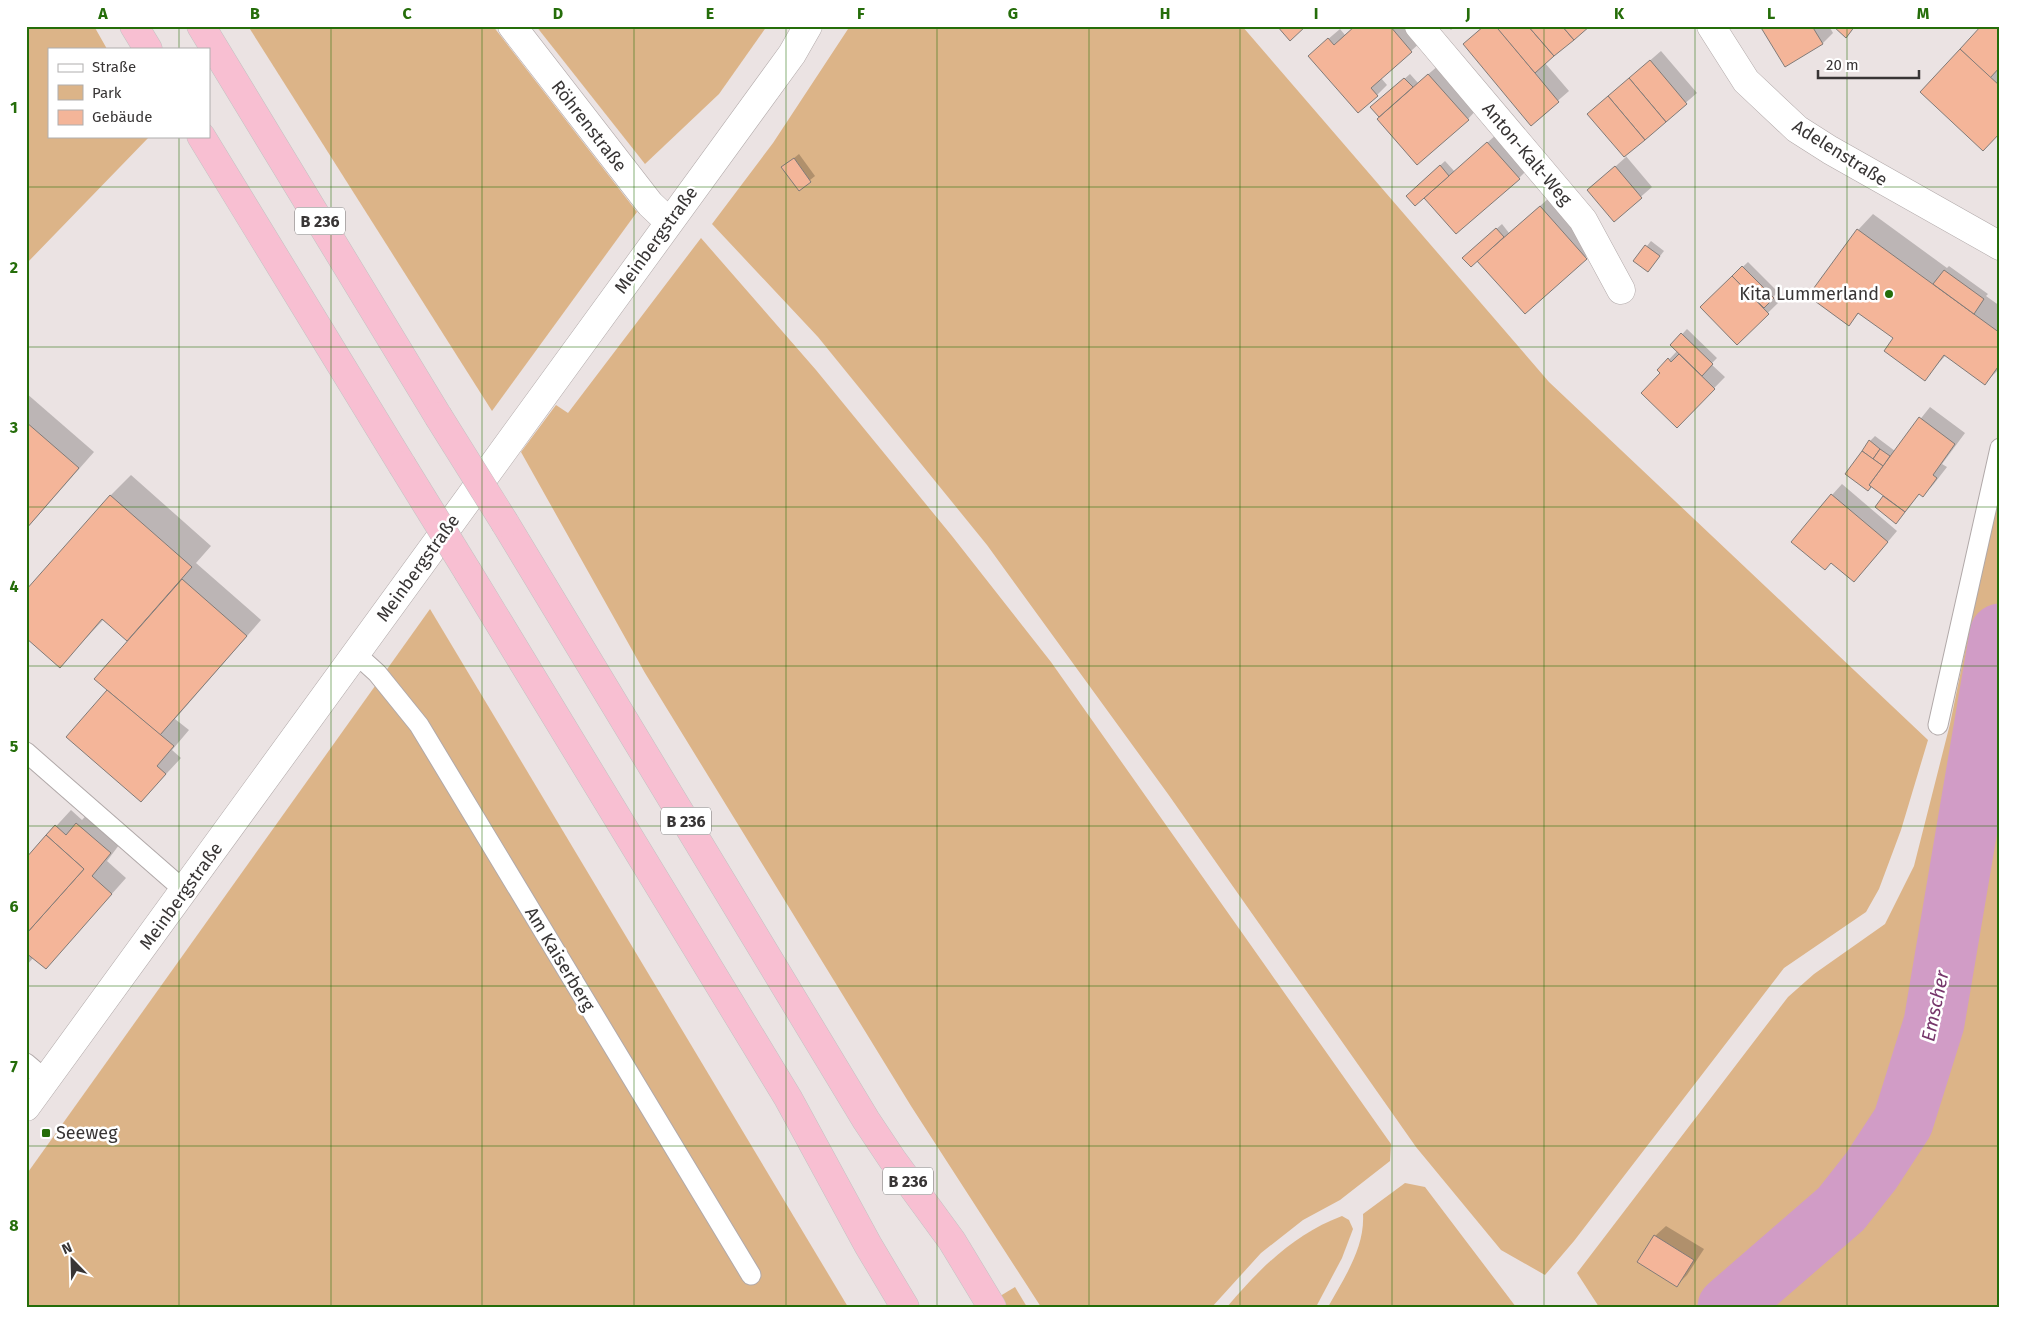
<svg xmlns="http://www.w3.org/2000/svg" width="2026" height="1333" font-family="'Fira Sans',sans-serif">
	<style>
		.green { fill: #dcb488 }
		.shadow { fill: #0003 }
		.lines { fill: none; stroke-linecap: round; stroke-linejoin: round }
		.river { stroke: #d19cc6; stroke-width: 61 }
		.building { fill: #f4b599; stroke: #817b78 }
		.service-casing { stroke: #b1a9a9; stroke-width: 21 }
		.minor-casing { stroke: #b1a9a9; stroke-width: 29 }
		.trunk-casing { stroke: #c3c2c2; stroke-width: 29 }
		.service { stroke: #fff; stroke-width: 19 }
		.minor { stroke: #fff; stroke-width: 28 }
		.trunk { stroke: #f8bfd2; stroke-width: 28 }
		.trunk-bridge-casing { stroke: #c3c2c2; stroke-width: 29; stroke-linecap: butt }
		.trunk-bridge { stroke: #f8bfd2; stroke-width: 28 }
		.grid { fill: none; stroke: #256d0a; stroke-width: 1; stroke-opacity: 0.55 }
		.poi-dot { fill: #256d0a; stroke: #fff; stroke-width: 2 }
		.labels { text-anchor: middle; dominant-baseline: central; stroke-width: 5; stroke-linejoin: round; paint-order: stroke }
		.shield { fill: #fff; stroke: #747272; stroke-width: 1 }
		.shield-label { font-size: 16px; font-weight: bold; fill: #383535 }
		.street-label { font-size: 18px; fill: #383535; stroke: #fff }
		.poi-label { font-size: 18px; fill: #383535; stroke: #fff; text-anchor: end }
		.water-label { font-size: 19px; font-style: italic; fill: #76366b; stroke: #fff }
		.neatline { fill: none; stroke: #256d0a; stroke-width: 2 }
		.grid-label { font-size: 16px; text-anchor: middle; font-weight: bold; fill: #256d0a }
	</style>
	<rect width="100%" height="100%" fill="#ebe3e3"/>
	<!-- green -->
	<g class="green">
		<path d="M 26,26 L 94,26 L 107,49 L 49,49 L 49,136 L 150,136 L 26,264 Z"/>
		<path d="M 248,26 L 493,26 L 637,212 L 492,411 Z"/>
		<path d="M 536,26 L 767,26 L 719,94 L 645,164 Z"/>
		<path d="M 850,26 L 1242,26 L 1549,382 L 1928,740 L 1901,830 L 1879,889 L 1866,912 L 1784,968 L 1574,1241 L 1545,1275 L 1501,1250 L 1416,1147 L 1168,794 L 987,545 L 818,337 L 712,224 L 773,143 Z"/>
		<path d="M 701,238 L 816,370 L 952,536 L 1051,662 L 1391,1144 L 1390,1161 L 1340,1200 L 1303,1220 L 1261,1253 L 1212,1307 L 1041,1307 L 911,1106 L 645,673 L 521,452 L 556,405 L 568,413 Z"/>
		<path d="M 2000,481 L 2000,1307 L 1599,1307 L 1577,1273 L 1788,997 L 1814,974 L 1885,924 L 1914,866 L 1950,724 Z"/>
		<path d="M 430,609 L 848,1307 L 26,1307 L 26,1175 Z"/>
		<path d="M 1405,1183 L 1425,1187 L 1516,1307 L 1328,1307 C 1344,1278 1365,1248 1363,1214 Z"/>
		<path d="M 1342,1216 L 1349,1220 L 1353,1229 L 1342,1258 L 1316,1307 L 1227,1307 C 1260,1268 1294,1234 1342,1216 Z"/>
		<path d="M 1015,1287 L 1027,1307 L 982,1307 Z"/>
	</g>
	<!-- shadow -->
	<g class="shadow">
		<path d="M 1356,26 L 1409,26 L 1422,41 L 1381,78 L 1387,85 L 1377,95 L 1320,46 L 1340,29 L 1345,35 Z"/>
		<path d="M 1447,26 L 1455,26 L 1451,30 Z"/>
		<path d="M 1484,26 L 1587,26 L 1545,63 L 1569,91 L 1531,124 L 1464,44 Z"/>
		<path d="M 1761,26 L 1829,26 L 1833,33 L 1823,43 L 1786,65 Z"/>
		<path d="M 2000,26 L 2000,132 L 1922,92 Z"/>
		<path d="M 1661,51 L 1697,93 L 1625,155 L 1652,187 L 1614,220 L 1589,190 L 1626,157 L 1588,114 Z"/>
		<path d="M 1439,65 L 1478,108 L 1468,119 L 1381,117 L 1372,107 L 1410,74 L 1418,83 Z"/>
		<path d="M 1498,133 L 1529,168 L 1519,178 L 1424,196 L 1412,191 L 1445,161 L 1455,172 Z"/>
		<path d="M 799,154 L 815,176 L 799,189 L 783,167 Z"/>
		<path d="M 1557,191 L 1602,242 L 1525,312 L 1478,259 L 1469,253 L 1502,224 L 1509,233 Z"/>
		<path d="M 1873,214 L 1947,268 L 1949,266 L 1988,294 L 1986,296 L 2000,306 L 2000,368 L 1985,383 L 1946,355 L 1924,379 L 1895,338 L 1860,312 L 1848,324 L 1858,230 Z"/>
		<path d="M 1651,241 L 1664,251 L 1652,266 L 1635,261 Z"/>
		<path d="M 1748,262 L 1778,292 L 1773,297 L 1778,303 L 1737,343 L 1712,296 Z"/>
		<path d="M 1687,329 L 1717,358 L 1711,364 L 1725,377 L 1677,426 L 1662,373 L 1659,370 L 1678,350 L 1672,345 Z"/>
		<path d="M 26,393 L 94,452 L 26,529 Z"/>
		<path d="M 1930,407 L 1965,433 L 1942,464 L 1947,467 L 1933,485 L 1923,495 L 1920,493 L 1896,522 L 1876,507 L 1885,495 L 1871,486 L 1868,489 L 1870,441 L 1875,436 L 1895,451 Z"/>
		<path d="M 131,475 L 211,546 L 196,563 L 261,620 L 175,719 L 189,730 L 172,750 L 181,758 L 141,801 L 109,690 L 135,634 L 104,619 L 60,666 L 110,496 Z"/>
		<path d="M 1842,484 L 1897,531 L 1864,570 L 1832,495 Z"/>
		<path d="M 93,808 L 125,837 L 107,861 L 126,878 L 46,968 L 34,957 L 26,966 L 26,859 L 71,810 L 82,820 Z"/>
		<path d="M 1666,1226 L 1704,1249 L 1687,1275 L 1677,1285 L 1655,1236 Z"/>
	</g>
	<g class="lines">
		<!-- river -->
		<path class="river" d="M 1728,1307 L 1841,1209 L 1871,1171 L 1903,1122 L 1934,1023 L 2000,634"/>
	</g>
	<!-- building -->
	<g class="building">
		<path d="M 1277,26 L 1306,26 L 1290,41 Z"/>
		<path d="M 1355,26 L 1390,26 L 1412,52 L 1371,88 L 1378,96 L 1358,113 L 1308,56 L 1328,38 L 1334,45 Z"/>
		<path d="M 1484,26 L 1496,26 L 1559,102 L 1531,126 L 1463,44 Z"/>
		<path d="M 1501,26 L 1528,26 L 1554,56 L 1535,73 L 1498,29 Z"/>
		<path d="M 1528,26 L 1562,26 L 1574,40 L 1554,56 Z"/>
		<path d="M 1562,26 L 1590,26 L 1574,40 Z"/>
		<path d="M 1760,26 L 1812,26 L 1823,44 L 1785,67 Z"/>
		<path d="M 1833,26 L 1855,26 L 1846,38 Z"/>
		<path d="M 1981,26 L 2000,26 L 2000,67 L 1990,78 L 1960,49 Z"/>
		<path d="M 1960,49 L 2000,86 L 2000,133 L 1983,151 L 1920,92 Z"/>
		<path d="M 1650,60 L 1687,104 L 1666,122 L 1629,78 Z"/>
		<path d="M 1428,74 L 1469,120 L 1417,165 L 1377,119 Z"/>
		<path d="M 1404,78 L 1413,87 L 1379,117 L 1370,107 Z"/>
		<path d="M 1629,78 L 1666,122 L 1645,140 L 1608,96 Z"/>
		<path d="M 1608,96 L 1645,140 L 1624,157 L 1587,114 Z"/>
		<path d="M 1487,142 L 1520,179 L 1456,234 L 1424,198 Z"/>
		<path d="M 794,158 L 811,182 L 799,191 L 781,167 Z"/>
		<path d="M 1440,165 L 1449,176 L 1415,206 L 1406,196 Z"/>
		<path d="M 1615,166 L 1642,198 L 1614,222 L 1587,190 Z"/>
		<path d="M 1540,206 L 1587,259 L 1525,314 L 1477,261 Z"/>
		<path d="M 1496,228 L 1504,237 L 1471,267 L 1462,258 Z"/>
		<path d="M 1857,229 L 2000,333 L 2000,364 L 1985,385 L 1944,355 L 1925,381 L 1884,351 L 1893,338 L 1858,313 L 1849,326 L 1808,296 Z"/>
		<path d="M 1645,245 L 1660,256 L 1648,272 L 1633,261 Z"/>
		<path d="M 1742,266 L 1774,298 L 1764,308 L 1732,276 Z"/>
		<path d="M 1944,270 L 1984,299 L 1974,314 L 1933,284 Z"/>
		<path d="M 1732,276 L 1769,314 L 1737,345 L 1700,307 Z"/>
		<path d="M 1681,333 L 1713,364 L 1702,376 L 1670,345 Z"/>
		<path d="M 1679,354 L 1715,389 L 1677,428 L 1641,393 L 1660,373 L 1657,370 L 1668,358 L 1671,362 Z"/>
		<path d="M 1919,417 L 1955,444 L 1933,475 L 1937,478 L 1923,497 L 1919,494 L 1905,512 L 1869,485 Z"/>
		<path d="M 26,422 L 79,468 L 26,529 Z"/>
		<path d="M 1869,440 L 1880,449 L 1873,459 L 1862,451 Z"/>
		<path d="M 1880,449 L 1890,456 L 1883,466 L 1873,459 Z"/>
		<path d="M 1862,451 L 1883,466 L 1869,485 L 1871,487 L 1868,491 L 1845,474 Z"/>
		<path d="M 1831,494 L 1888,542 L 1854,582 L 1831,563 L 1825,570 L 1791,542 Z"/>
		<path d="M 110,495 L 192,567 L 127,641 L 102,619 L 60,668 L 26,638 L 26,590 Z"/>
		<path d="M 1883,496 L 1905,512 L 1896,524 L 1875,507 Z"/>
		<path d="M 182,579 L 247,636 L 160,735 L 94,679 Z"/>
		<path d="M 107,690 L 174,746 L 157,766 L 166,774 L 141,802 L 66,737 Z"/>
		<path d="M 76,823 L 111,853 L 92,876 L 112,894 L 46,969 L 26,953 L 26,934 L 84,869 L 46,835 L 55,825 L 66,835 Z"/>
		<path d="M 46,835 L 84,869 L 26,934 L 26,858 Z"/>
		<path d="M 1654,1235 L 1694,1260 L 1677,1287 L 1637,1262 Z"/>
	</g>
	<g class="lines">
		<!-- service casing -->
		<g class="service-casing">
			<g id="service">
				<path d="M 356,654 L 377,673 L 419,725 L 751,1275"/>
				<path d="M 1938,725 L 2000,448"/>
				<path d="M 26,752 L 185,891"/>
				<path d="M 26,1063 L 46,1080"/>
			</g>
		</g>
		<!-- minor casing -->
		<g class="minor-casing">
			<g id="minor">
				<path d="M 512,26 L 650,204 L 669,222"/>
				<path d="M 1419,26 L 1583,220 L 1621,290"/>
				<path d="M 1711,26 L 1746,81 L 1797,129 L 1830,150 L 2000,246"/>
				<path d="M 26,1107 L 792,54 L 808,26"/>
			</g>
		</g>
		<!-- trunk casing -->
		<g class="trunk-casing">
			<g id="trunk">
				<path d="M 134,26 L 148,49"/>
				<path d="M 201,26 L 438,416"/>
				<path d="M 201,136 L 402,465"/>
				<path d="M 505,523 L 866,1120 L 892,1159 L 952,1241 L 992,1307"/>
				<path d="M 468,572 L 788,1098 L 868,1245 L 905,1307"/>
			</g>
		</g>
		<!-- service -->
		<use href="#service" class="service"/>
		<!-- minor -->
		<use href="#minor" class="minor"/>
		<!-- trunk -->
		<use href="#trunk" class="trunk"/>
		<!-- trunk-bridge casing -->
		<g class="trunk-bridge-casing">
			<g id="trunk-bridge">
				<path d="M 438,416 L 505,523"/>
				<path d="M 402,465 L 468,572"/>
			</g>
		</g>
		<!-- trunk-bridge -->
		<use href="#trunk-bridge" class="trunk-bridge"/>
	</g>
	<!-- grid -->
	<path class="grid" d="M 179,26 L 179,49M 331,26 L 331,1307M 482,26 L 482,1307M 634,26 L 634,1307M 786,26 L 786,1307M 937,26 L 937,1307M 1089,26 L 1089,1307M 1240,26 L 1240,1307M 1392,26 L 1392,1307M 1544,26 L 1544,1307M 1695,26 L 1695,1307M 1847,26 L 1847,1307M 179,136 L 179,1307M 26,187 L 2000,187M 26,347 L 2000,347M 26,507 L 2000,507M 26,666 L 2000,666M 26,826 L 2000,826M 26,986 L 2000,986M 26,1146 L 2000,1146"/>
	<!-- markers -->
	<g class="poi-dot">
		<circle cx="1889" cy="294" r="5"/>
		<rect x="41" y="1128" width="10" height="10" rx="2.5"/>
	</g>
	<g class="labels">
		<!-- shield labels -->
		<g class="shield">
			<rect x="295" y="207.5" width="50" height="27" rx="4"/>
			<rect x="661" y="807.5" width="50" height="27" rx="4"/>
			<rect x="883" y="1167.5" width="50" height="27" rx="4"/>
		</g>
		<g class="shield-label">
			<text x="320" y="221">B 236</text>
			<text x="686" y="821">B 236</text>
			<text x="908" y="1181">B 236</text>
		</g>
		<!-- street labels -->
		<g class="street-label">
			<text transform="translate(589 126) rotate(52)">Röhrenstraße</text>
			<text transform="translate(1840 153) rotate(32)">Adelenstraße</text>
			<text transform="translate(1527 154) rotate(50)">Anton-Kalt-Weg</text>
			<text transform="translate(656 240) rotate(-54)">Meinbergstraße</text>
			<text transform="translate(418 568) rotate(-54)">Meinbergstraße</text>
			<text transform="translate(181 896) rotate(-54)">Meinbergstraße</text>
			<text transform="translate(560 959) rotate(59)">Am Kaiserberg</text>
		</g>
		<!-- poi labels -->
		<g class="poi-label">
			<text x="1879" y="294">Kita Lummerland</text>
			<text x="56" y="1133" text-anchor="start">Seeweg</text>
		</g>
		<!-- water labels -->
		<g class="water-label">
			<text transform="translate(1935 1006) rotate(-78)">Emscher</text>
		</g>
	</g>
	<!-- border -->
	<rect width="2026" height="1333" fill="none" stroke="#ffffff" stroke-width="55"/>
	<!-- legend -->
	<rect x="48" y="48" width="162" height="90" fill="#ffffff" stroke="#afaeae"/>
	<rect x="58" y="64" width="25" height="8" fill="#ffffff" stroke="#afaeae"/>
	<text x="92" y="72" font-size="15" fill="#383535">Straße</text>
	<rect x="58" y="85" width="25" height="15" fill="#dcb488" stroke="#afaeae"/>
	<text x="92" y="98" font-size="15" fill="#383535">Park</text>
	<rect x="58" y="110" width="25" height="15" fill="#f4b599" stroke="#afaeae"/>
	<text x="92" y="122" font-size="15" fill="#383535">Gebäude</text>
	<!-- north arrow -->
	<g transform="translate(72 1260) rotate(337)" stroke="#ffffff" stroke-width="4" paint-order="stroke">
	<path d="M0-4L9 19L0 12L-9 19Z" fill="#383535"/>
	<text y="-8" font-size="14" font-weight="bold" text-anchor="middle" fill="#383535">N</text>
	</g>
	<!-- scale -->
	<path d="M1818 70v8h101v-8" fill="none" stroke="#383535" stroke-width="2.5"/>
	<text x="1826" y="70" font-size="15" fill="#383535" stroke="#ffffff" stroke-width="4" paint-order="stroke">20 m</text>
	<rect x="28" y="28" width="1970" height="1278" class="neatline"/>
	<g class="grid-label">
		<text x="103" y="19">A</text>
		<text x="255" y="19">B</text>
		<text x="407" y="19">C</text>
		<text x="558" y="19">D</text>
		<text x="710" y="19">E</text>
		<text x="861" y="19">F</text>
		<text x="1013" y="19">G</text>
		<text x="1165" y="19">H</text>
		<text x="1316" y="19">I</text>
		<text x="1468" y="19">J</text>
		<text x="1619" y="19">K</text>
		<text x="1771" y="19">L</text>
		<text x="1923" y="19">M</text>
		<text x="14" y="113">1</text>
		<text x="14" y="273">2</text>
		<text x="14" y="433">3</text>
		<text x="14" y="592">4</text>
		<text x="14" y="752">5</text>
		<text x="14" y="912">6</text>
		<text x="14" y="1072">7</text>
		<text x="14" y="1231">8</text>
	</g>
</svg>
